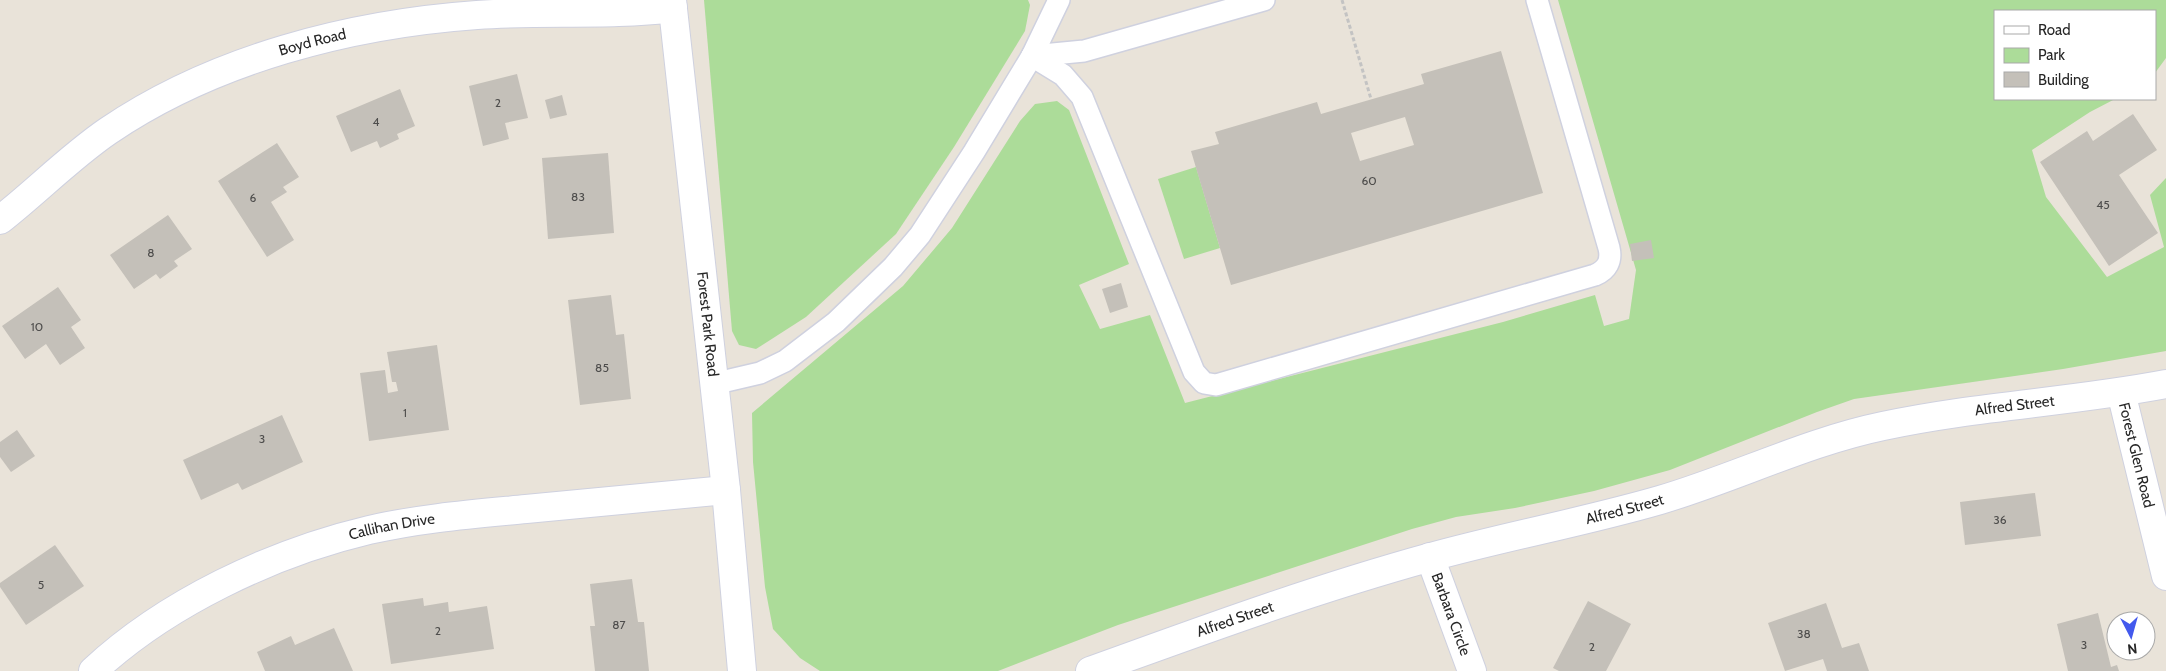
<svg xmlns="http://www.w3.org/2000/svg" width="2166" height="671" font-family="Cabin,sans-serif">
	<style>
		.green { fill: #acdc99 }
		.building { fill: #c4c0b9; fill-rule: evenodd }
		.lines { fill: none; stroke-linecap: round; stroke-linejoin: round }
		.lane-casing { stroke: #cfd1df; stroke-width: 24 }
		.street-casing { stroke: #cfd1df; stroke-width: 30 }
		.secondary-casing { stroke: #cfd1df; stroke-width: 30 }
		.path { stroke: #c3c3c3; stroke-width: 3; stroke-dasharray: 4 2.5; stroke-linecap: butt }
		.lane { stroke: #fff; stroke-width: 21 }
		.street { stroke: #fff; stroke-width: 28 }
		.secondary { stroke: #fff; stroke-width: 28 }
		.labels { text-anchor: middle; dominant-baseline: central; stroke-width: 4; stroke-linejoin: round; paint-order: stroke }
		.number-label { font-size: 12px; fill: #4e4d4c }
		.street-label { font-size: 15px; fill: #272727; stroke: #fff }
	</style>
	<rect width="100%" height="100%" fill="#e9e3d9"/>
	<!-- green -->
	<g class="green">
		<path d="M 704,0 L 1028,0 L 1030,5 L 1025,31 L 954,147 L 896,234 L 806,317 L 756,349 L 739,345 L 732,331 Z"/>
		<path d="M 1558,0 L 2166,0 L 2166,58 L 2155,73 L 2155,11 L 1995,11 L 1995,99 L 2115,99 L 2090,112 L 2032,150 L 2046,197 L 2107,277 L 2164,247 L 2150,195 L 2166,178 L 2166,351 L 2063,369 L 1854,399 L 1817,412 L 1670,470 L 1594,491 L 1515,508 L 1456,517 L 1412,529 L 1118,625 L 998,671 L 820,671 L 800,658 L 773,629 L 765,587 L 753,462 L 752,413 L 903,286 L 952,228 L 1020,121 L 1035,104 L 1057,101 L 1069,110 L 1129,264 L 1079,285 L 1100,329 L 1150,315 L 1185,403 L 1503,322 L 1595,295 L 1604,326 L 1629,319 L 1636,270 Z"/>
		<path d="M 1196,167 L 1220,248 L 1184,259 L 1158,179 Z"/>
	</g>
	<!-- building -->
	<g class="building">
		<path d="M 1501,51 L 1543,193 L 1231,285 L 1191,151 L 1219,144 L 1215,132 L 1317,102 L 1321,114 L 1424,84 L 1421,74 ZM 1405,117 L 1414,145 L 1360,161 L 1351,133 Z"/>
		<path d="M 517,74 L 528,118 L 505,123 L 509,139 L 483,146 L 469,86 Z"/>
		<path d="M 400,89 L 415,126 L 397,134 L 399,139 L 380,148 L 377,141 L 351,152 L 336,116 Z"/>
		<path d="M 562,95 L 567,115 L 550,119 L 545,100 Z"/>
		<path d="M 2133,114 L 2157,150 L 2119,175 L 2158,233 L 2109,266 L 2040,162 L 2087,131 L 2093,141 Z"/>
		<path d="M 277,143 L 299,177 L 283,187 L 287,192 L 271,202 L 294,240 L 267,257 L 218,181 Z"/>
		<path d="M 608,153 L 614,233 L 548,239 L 542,158 Z"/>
		<path d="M 168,215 L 192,249 L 174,261 L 178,266 L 160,279 L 156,274 L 134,289 L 110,255 Z"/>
		<path d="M 1651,240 L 1654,258 L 1632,261 L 1630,244 Z"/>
		<path d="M 1121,283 L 1128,307 L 1110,313 L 1102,289 Z"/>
		<path d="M 58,287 L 81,320 L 71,327 L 85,348 L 60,365 L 46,344 L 25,359 L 2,326 Z"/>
		<path d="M 611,295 L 616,335 L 624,334 L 631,399 L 580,405 L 568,300 Z"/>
		<path d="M 437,345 L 449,430 L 369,441 L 360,373 L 385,370 L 388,393 L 398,391 L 396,382 L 392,382 L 387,352 Z"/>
		<path d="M 282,415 L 303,462 L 242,490 L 238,483 L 201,500 L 183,460 Z"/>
		<path d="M 17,430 L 35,456 L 11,472 L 0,457 L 0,442 Z"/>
		<path d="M 2035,493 L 2041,536 L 1965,545 L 1960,502 Z"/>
		<path d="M 55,545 L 84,586 L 26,625 L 0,587 L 0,583 Z"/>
		<path d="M 632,579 L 638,622 L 644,622 L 649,671 L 595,671 L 590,626 L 595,626 L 590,584 Z"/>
		<path d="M 423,598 L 424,606 L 448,602 L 449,612 L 487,606 L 494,649 L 391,664 L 382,604 Z"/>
		<path d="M 1588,601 L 1631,624 L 1606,671 L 1559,671 L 1553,668 Z"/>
		<path d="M 1826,603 L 1842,648 L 1859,643 L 1869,671 L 1827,671 L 1823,659 L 1785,671 L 1768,623 Z"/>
		<path d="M 2098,613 L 2111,667 L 2117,665 L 2119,671 L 2068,671 L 2057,624 Z"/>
		<path d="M 334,628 L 353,671 L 265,671 L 257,652 L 291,636 L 295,645 Z"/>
	</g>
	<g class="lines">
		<!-- lane casing -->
		<g class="lane-casing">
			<g id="lane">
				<path d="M 1032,56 L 1063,75 L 1082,97 L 1194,372 L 1204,383 L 1216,385 L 1595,275 C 1607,270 1612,261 1609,248 L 1537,0"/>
				<path d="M 1032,56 L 1084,51 L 1264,0"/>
				<path d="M 713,384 L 760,373 L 785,361 L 836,322 L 893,267 L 920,235 L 974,152 L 1032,56 L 1059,0"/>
			</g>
		</g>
		<!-- street casing -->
		<g class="street-casing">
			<g id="street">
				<path id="s1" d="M 0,220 C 37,191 70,157 108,131 C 214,59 350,24 477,15 C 542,10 608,16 673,8"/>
				<path id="s2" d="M 2121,392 L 2166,576"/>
				<path id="s3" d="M 1430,557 L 1472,671"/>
				<path id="s4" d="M 93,671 C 166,603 272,553 369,530 C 421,518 474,514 526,509 C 593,503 659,496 726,490"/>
				<path id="s5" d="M 1090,671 C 1203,630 1315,589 1431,557 C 1507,536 1584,522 1660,500 C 1735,478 1806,442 1883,426 C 1976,406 2072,402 2166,384"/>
			</g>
		</g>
		<!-- secondary casing -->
		<g class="secondary-casing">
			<g id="secondary">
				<path id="s6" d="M 672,0 L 726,490 L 742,671"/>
			</g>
		</g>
		<!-- path -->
		<path class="path" d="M 1342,0 L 1371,99"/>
		<!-- lane -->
		<use href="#lane" class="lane"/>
		<!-- street -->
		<use href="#street" class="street"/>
		<!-- secondary -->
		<use href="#secondary" class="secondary"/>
	</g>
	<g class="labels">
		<!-- number labels -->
		<g class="number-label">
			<text x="498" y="102">2</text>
			<text x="376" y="121">4</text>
			<text x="1369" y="180">60</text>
			<text x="578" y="196">83</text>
			<text x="253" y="197">6</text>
			<text x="2103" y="204">45</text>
			<text x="151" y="252">8</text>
			<text x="37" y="326">10</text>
			<text x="602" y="367">85</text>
			<text x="405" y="412">1</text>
			<text x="262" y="438">3</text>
			<text x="2000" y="519">36</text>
			<text x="41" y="584">5</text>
			<text x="619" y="624">87</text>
			<text x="438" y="630">2</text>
			<text x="1804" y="633">38</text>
			<text x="2084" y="644">3</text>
			<text x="1592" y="646">2</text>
		</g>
		<!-- street labels -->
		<g class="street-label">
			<text stroke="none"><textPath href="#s1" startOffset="364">Boyd Road</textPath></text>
			<text stroke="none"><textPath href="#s6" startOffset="326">Forest Park Road</textPath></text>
			<text stroke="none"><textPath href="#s5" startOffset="964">Alfred Street</textPath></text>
			<text stroke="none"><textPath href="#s2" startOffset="65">Forest Glen Road</textPath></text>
			<text stroke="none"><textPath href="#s5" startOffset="559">Alfred Street</textPath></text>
			<text stroke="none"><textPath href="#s4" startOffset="336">Callihan Drive</textPath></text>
			<text stroke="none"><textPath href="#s3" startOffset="61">Barbara Circle</textPath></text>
			<text stroke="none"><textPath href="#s5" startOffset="154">Alfred Street</textPath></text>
		</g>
	</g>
	<!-- legend -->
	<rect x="1994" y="10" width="162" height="90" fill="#ffffff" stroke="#a9a9a9"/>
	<rect x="2004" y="26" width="25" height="8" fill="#ffffff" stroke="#a9a9a9"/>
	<text x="2038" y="35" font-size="15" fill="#272727">Road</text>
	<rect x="2004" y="48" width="25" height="15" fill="#acdc99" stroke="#a9a9a9"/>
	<text x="2038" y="60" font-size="15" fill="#272727">Park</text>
	<rect x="2004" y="72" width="25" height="15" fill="#c4c0b9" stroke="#a9a9a9"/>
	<text x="2038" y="85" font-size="15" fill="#272727">Building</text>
	<!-- north arrow -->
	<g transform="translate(2131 636) rotate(174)"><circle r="24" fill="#ffffff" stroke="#a9a9a9"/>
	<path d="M0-4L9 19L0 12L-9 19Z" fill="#4359ed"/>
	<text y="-8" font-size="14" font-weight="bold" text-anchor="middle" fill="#272727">N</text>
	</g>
</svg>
